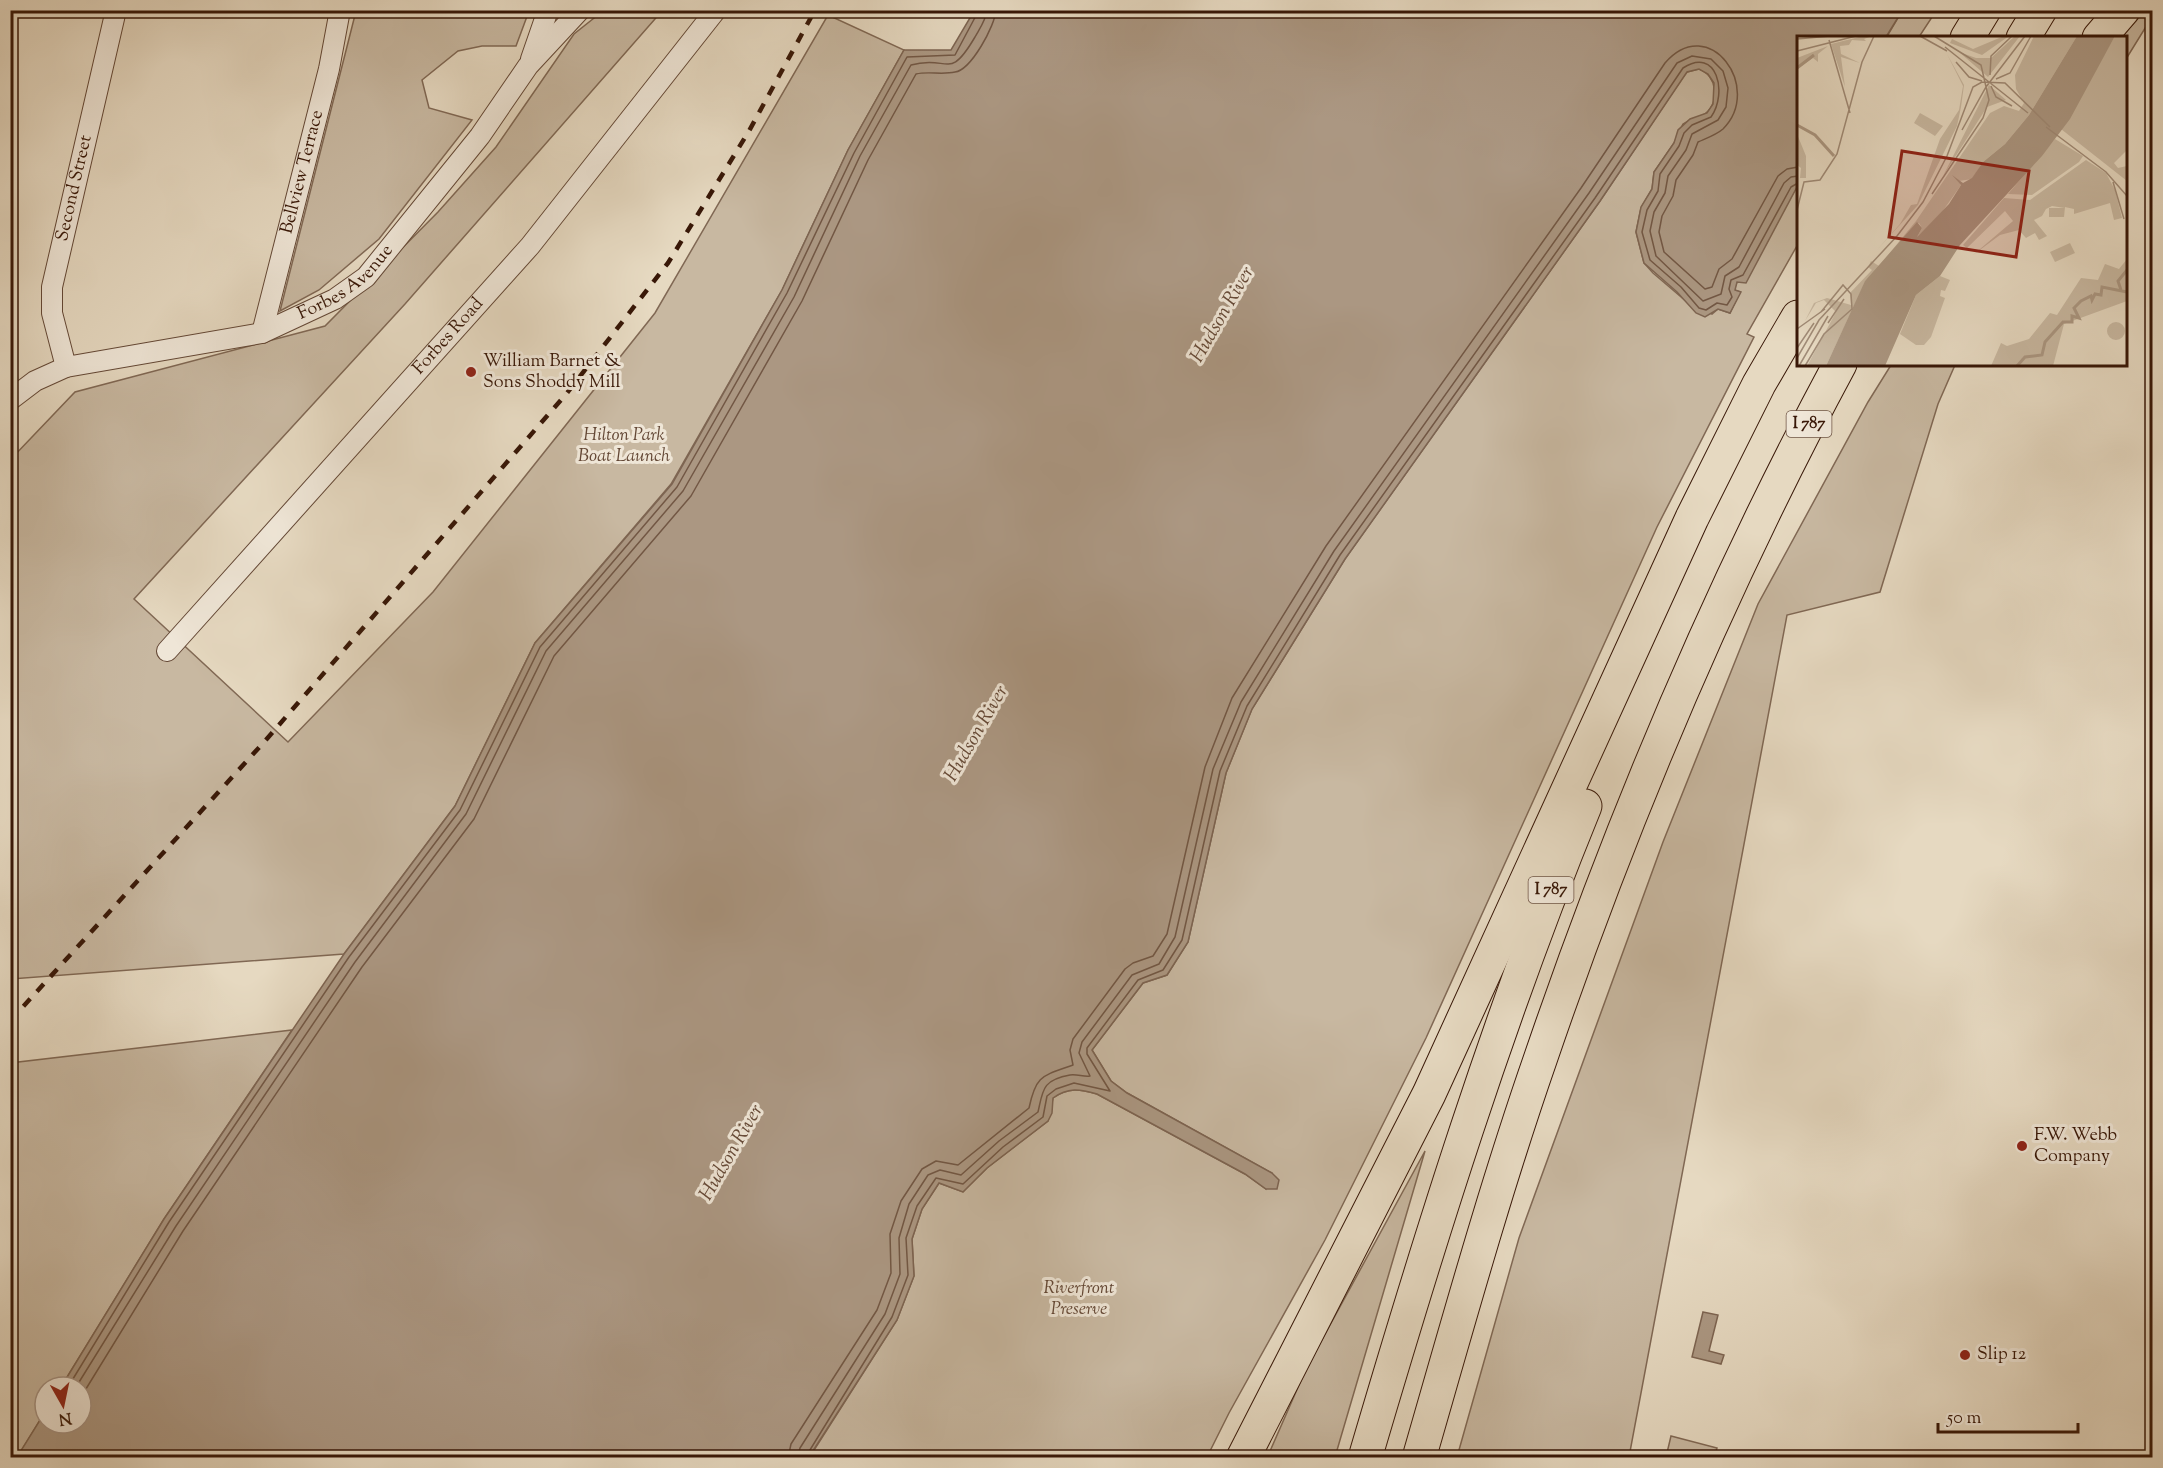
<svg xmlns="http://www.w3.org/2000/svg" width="2163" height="1468" font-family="'Sorts Mill Goudy',serif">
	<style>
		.green { fill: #c8b8a1; stroke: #806854; stroke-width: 1.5 }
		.water { fill: #ab9782; stroke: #7d6451; stroke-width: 1.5 }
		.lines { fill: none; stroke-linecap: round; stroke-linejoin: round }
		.shore { stroke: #725744; stroke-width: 1.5 }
		.minor-casing { stroke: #644836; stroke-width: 22 }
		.motorway-casing { stroke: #381707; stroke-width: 35 }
		.minor { stroke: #efe6d7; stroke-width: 20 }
		.motorway { stroke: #e6d9c1; stroke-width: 33 }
		.rail { stroke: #381707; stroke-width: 4.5; stroke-dasharray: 10 10; stroke-linecap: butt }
		.poi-dot { fill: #8f2418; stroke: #efe6d7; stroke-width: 2 }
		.labels { text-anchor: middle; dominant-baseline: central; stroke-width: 6; stroke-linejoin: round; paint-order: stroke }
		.shield { fill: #efe6d7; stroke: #6f5545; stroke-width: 1.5 }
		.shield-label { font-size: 16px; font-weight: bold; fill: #381707 }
		.street-label { font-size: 18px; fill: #381707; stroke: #efe6d7 }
		.poi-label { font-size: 18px; fill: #381707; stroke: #efe6d7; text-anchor: start }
		.park-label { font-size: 18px; font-style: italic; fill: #634735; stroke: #efe6d7 }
		.water-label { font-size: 20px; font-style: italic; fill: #664a38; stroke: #efe6d7 }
		.inset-river { fill: none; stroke: #ab9782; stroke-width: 3 }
		.inset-road { fill: none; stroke: #a08b77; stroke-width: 1.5 }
		.view { fill: #8f2418; fill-opacity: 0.15; stroke: #8f2418; stroke-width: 3 }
		.inset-edge { fill: none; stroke: #381707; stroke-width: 3 }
	</style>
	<rect width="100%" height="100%" fill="#e6d9c1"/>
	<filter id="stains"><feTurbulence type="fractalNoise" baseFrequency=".00333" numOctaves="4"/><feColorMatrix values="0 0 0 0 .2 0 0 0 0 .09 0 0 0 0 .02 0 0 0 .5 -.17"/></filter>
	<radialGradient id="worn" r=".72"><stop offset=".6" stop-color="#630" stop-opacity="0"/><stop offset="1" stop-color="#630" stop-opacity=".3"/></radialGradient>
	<!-- green -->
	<g class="green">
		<path d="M 356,11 L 529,11 L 516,46 L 482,46 L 458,51 L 422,80 L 429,108 L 472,120 L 379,239 L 319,290 L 280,311 Z"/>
		<path d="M 603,11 L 662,11 L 405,304 L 134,599 L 288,742 L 433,592 L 655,313 L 828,15 L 904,50 L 848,150 L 782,290 L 671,484 L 535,643 L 455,806 L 344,954 L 11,979 L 11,459 L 75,392 L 325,326 L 438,212 L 496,147 L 574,34 Z"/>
		<path d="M 1902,11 L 1936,11 L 1919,37 L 1886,38 Z"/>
		<path d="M 2145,11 L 2152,11 L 2152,17 L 2126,59 L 2126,38 L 2120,38 Z"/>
		<path d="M 1699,69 C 1717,75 1720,102 1706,113 C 1700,118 1690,119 1683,124 L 1674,143 L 1654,172 L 1652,189 L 1641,208 L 1636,232 L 1644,263 L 1653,273 L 1686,301 L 1712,314 L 1718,309 L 1730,313 L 1740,292 L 1734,290 L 1737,282 L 1798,185 L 1798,244 L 1747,334 L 1754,337 L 1657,527 L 1426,1038 L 1325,1240 L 1229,1413 L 1207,1457 L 809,1458 L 897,1320 L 914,1276 L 912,1239 L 922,1209 L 939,1183 L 963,1192 L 987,1168 L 1048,1121 L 1053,1098 C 1068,1087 1080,1089 1097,1094 L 1245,1174 L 1266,1189 L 1272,1173 L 1127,1093 L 1111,1081 L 1092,1050 L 1143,983 L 1167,975 L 1188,942 L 1226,773 L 1252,709 L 1345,559 L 1600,201 L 1683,77 L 1687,72 Z"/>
		<path d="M 1891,365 L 1955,365 L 1938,404 L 1880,592 L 1787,615 L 1629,1457 L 1457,1457 L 1519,1238 L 1663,842 L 1758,604 L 1868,402 Z"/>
		<path d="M 292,1030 L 164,1219 L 61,1387 L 45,1387 L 45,1412 L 17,1458 L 10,1457 L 10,1063 Z"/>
		<path d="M 1425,1151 L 1335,1457 L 1267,1458 L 1306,1369 Z"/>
		<path d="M 1671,1436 L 1717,1448 L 1714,1457 L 1666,1457 Z"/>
	</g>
	<!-- water -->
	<g class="water">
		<path d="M 974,11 L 1902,11 L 1886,37 L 1798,38 L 1798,185 L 1746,283 L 1737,282 L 1735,290 L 1741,292 L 1730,313 L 1718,309 L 1705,317 L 1696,313 L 1677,292 L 1644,263 L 1636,232 L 1641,207 L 1652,189 L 1654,172 L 1674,143 L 1678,130 L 1690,119 L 1707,113 L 1713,104 L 1714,83 L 1708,74 L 1699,69 L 1687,72 L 1600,201 L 1345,559 L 1252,709 L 1226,773 L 1188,942 L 1167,975 L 1143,983 L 1092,1050 L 1111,1081 L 1127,1093 L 1272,1173 L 1279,1180 L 1277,1189 L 1266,1189 L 1245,1174 L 1097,1094 C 1080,1089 1068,1087 1053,1098 L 1052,1113 L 1048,1121 L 987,1168 L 963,1192 L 939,1183 L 922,1209 L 912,1239 L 914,1276 L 897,1320 L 809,1457 L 17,1457 L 45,1412 L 45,1423 L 81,1423 L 81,1387 L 61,1387 L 164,1219 L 344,954 L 455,806 L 535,643 L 672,484 L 782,290 L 848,150 L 904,50 L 951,50 Z"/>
		<path d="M 1703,1312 L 1718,1315 L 1709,1351 L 1724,1355 L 1721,1364 L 1692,1357 Z"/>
	</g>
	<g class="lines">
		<!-- shore -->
		<g class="shore">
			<path d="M 68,1387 L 169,1222 L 349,957 L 460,810 L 540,647 L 677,487 L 787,293 L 854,153 L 907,57 L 955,55 L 979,10"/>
			<path d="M 76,1387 L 176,1226 L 355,962 L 466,814 L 546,651 L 683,491 L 794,297 L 860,156 L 911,65 C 949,54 948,83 975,37 C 980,28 986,20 987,10"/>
			<path d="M 81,1397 L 183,1231 L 362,967 L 474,819 L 554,656 L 691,496 L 802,301 L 868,160 L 916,74 C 928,71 942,75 955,72 C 971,70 995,26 996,10"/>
			<path d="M 788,1458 L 791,1444 L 877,1310 L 891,1273 L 890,1234 L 901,1201 L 922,1169 L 936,1161 L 958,1165 L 1029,1108 C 1036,1075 1042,1076 1073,1065 L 1070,1050 L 1073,1039 L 1125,969 L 1133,963 L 1153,956 L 1167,934 L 1205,767 L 1232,698 L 1326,546 L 1581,188 L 1665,63 C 1709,12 1764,88 1723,129 C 1716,135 1707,138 1698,142 L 1693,155 L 1676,180 L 1673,196 L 1662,216 L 1659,232 L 1664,252 L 1705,289 L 1712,287 L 1719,269 L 1732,259 L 1778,176 L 1787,169 L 1798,167"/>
			<path d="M 797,1458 L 800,1448 L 885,1314 L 900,1274 L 899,1238 L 909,1204 L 928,1175 L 940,1170 L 961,1175 L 999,1141 L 1038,1112 C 1043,1090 1042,1080 1070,1075 C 1077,1074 1084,1077 1090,1076 L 1079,1053 L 1082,1042 L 1132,975 L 1159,964 L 1175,937 L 1213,769 L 1241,702 L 1334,551 L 1589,193 L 1677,63 L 1692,56 L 1711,59 L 1723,71 L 1728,88 L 1726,107 L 1718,120 L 1692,134 L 1686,150 L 1668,176 L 1665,193 L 1654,212 L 1650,231 L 1656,256 L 1703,301 L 1721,294 L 1725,276 L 1739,267 L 1784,183 L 1791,177 L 1798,176"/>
			<path d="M 805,1458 L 892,1317 L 908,1275 L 906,1238 L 917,1206 L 936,1178 L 963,1184 L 1003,1147 L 1043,1117 L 1047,1096 L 1056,1089 L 1074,1083 L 1110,1091 L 1087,1054 L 1087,1048 L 1138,980 L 1163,970 L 1182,940 L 1220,771 L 1247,706 L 1340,555 L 1595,198 L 1683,68 C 1717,46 1728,93 1711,117 L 1692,125 L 1684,133 L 1679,146 L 1660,174 L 1658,191 L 1647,210 L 1642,232 L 1650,260 L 1681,287 L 1699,308 L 1706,310 L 1717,303 L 1727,305 L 1732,297 L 1729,289 L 1731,280 L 1743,275 L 1791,187 L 1798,183"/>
		</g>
		<!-- minor casing -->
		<g class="minor-casing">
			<g id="minor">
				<path d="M 531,59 L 548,10"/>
				<path id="s1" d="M 262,333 L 329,69 L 340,10"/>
				<path id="s2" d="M 66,367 L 52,313 L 52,287 L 116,10"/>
				<path id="s3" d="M 10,400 L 35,381 L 66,367 L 262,333 L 335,299 L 366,277 L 480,136 L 528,66 L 580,10"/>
				<path id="s4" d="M 167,651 L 530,246 L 716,10"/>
			</g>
		</g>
		<!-- motorway casing -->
		<g class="motorway-casing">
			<g id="motorway">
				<path d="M 1967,38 L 1984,10"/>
				<path d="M 2023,38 L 2040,10"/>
				<path d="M 2099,38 L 2123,10"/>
				<path d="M 1243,1458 L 1429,1094 L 1692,518 L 1759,384 L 1798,317"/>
				<path d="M 1365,1458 C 1430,1237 1498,1019 1585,806"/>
				<path d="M 1419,1458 C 1458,1323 1495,1189 1541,1057 C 1622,820 1721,585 1840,364"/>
			</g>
		</g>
		<!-- minor -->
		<use href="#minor" class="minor"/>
		<!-- motorway -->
		<use href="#motorway" class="motorway"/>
		<!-- rail -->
		<path class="rail" d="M 10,1021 L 265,741 L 567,393 L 668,263 L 749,131 L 815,10"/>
	</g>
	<!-- markers -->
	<g class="poi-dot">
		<circle cx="471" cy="372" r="6"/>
		<circle cx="2022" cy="1146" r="6"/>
		<circle cx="1965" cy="1355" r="6"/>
	</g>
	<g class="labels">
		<!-- shield labels -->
		<g class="shield">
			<rect x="1786.5" y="411" width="45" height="26" rx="4.5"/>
			<rect x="1528.5" y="877" width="45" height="26" rx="4.5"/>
		</g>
		<g class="shield-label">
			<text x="1809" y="424">I 787</text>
			<text x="1551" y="890">I 787</text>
		</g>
		<!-- street labels -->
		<g class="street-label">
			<text stroke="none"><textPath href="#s1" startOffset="166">Bellview Terrace</textPath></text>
			<text stroke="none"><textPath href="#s2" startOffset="183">Second Street</textPath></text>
			<text stroke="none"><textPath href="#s3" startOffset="363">Forbes Avenue</textPath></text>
			<text stroke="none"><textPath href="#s4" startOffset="422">Forbes Road</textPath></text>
		</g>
		<!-- poi labels -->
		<g class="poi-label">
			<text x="483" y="362">William Barnet &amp;<tspan x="483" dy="21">Sons Shoddy Mill</tspan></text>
			<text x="2034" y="1136">F.W. Webb<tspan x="2034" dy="21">Company</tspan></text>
			<text x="1977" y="1355">Slip 12</text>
		</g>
		<!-- park labels -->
		<g class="park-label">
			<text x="624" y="436">Hilton Park<tspan x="624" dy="21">Boat Launch</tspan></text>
			<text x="1079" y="1289">Riverfront<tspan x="1079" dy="21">Preserve</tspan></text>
		</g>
		<!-- water labels -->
		<g class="water-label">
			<text transform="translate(1223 315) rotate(-60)">Hudson River</text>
			<text transform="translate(977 734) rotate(-60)">Hudson River</text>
			<text transform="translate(732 1153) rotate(-60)">Hudson River</text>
		</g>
	</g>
	<!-- overview -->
	<g transform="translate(1797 36)">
		<rect width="330" height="330" fill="#e6d9c1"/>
		<path d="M 66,0 L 75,0 L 67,3 L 69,5 L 55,4 L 52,9 L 43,10 L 44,18 L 63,27 L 44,21 L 48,51 L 34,8 ZM 207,0 L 212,0 L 185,19 L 153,7 L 155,3 L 176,13 ZM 218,0 L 223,0 L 191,41 L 162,16 L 179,22 L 194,22 ZM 237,0 L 280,0 L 232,79 L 208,108 L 186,126 L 175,143 L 162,145 L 164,149 L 145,176 L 120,201 L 125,192 L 122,187 L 119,188 L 74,242 L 69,244 L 29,330 L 10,330 L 39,276 L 27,264 L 19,267 L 8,285 L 17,267 L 30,262 L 54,269 L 53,257 L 75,234 L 71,231 L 74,225 L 82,230 L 119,185 L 193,77 L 207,70 L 222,75 L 227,67 L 219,53 L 218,39 ZM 318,0 L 330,0 L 330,114 L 317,127 L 321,132 L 330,130 L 330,145 L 264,93 ZM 31,10 L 21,18 L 21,26 L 16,22 L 0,33 L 0,22 ZM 150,18 L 167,49 L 164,71 L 160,90 L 121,169 L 80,214 L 103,188 L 114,169 L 120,168 L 143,103 L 162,74 L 166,50 ZM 192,49 L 209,64 L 190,71 L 146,140 ZM 123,77 L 146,90 L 138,100 L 117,87 ZM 0,98 L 9,120 L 9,142 L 3,142 L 4,132 L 0,129 ZM 258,103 L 286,120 L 282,126 L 235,159 L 211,158 ZM 289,124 L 309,137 L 318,154 L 325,182 L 317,184 L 313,167 L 277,178 L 277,173 L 268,171 L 267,181 L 252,181 L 252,172 L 268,172 L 255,170 L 249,173 L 245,180 L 237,184 L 250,200 L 242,204 L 238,197 L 229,202 L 222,194 L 203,199 L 176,219 L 216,185 L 208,175 L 170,212 L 166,209 L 207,162 L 233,164 ZM 273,207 L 278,217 L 258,226 L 253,216 ZM 330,223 L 330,265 L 267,288 L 256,330 L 194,330 L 204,307 L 210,310 L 232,303 L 253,277 L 260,279 L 284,242 L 301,244 L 308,228 L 322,233 ZM 143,240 L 153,244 L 148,255 L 144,254 L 143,260 L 148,262 L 134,301 L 127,309 L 119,309 L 103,298 L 119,259 ZM310 295a9 9 0 1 1 18 0a9 9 0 1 1-18 0Z" fill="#c8b8a1"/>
		<path d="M 280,0 L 318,0 L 273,83 L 245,120 L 163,209 L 143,240 L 119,259 L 88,330 L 29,330 L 68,245 L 120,186 L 125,192 L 120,201 L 152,168 L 164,149 L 155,139 L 166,147 L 175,142 L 186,126 L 208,108 L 232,79 Z" fill="#ab9782"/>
		<path class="inset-river" d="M 0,32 L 17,19M 0,89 L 18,99 L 37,120M 324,254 L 321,245 L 330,234M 220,330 L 228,321 L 245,319 L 248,306 L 266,286 L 275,286 L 275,280 L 282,282 L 277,272 L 284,265 L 294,260 L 295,264 L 298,258 L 304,259 L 305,251 L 330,256"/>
		<path class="inset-road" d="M 123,0 L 150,15M 0,3 L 33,0M 32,4 L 53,77M 148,11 L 231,77M 0,15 L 59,0M 159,26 L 172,41 L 185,45M 193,39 L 194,20 L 215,0M 199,43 L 213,37 L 234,0M 194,50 L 199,61 L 215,70M 249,91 L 309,136 L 330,160M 165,94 L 189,51 L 228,0M 316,146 L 327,183M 135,158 L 186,82 L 192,64 L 184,29 L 137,0M 0,174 L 7,146 L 23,144 L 40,118 L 65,26 L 77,0M 31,287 L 47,263M 0,293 L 28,273M 0,312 L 17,287M 0,322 L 22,284 L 100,200 L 126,166 L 150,120 L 176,51 L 185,46 L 208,47 L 253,91M 2,330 L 31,280M 8,330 L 27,298 L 55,273 L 54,258 L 46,249 L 24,276"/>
		<path class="view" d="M 105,115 L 232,135 L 219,221 L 92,201 Z"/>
		<rect width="330" height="330" class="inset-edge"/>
	</g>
	<!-- margin -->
	<rect width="2163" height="1468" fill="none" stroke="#e6d9c1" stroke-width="36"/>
	<rect x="12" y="12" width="2139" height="1444" fill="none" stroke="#381707" stroke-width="3"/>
	<rect x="18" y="18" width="2127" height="1432" fill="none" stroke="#381707" stroke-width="1.5"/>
	<!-- north arrow -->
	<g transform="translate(63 1405) rotate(171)"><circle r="28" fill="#efe6d7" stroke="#a69384" stroke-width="1.5"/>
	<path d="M0-4.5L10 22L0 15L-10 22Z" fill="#8f2418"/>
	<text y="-9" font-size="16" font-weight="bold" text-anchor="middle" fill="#381707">N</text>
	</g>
	<!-- scale -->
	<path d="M1938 1423v9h140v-9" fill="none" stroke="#381707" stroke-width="3"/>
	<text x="1947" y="1423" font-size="18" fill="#381707" stroke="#efe6d7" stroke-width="4.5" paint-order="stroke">50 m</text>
	<rect width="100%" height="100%" filter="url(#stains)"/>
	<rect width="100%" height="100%" fill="url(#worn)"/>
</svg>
